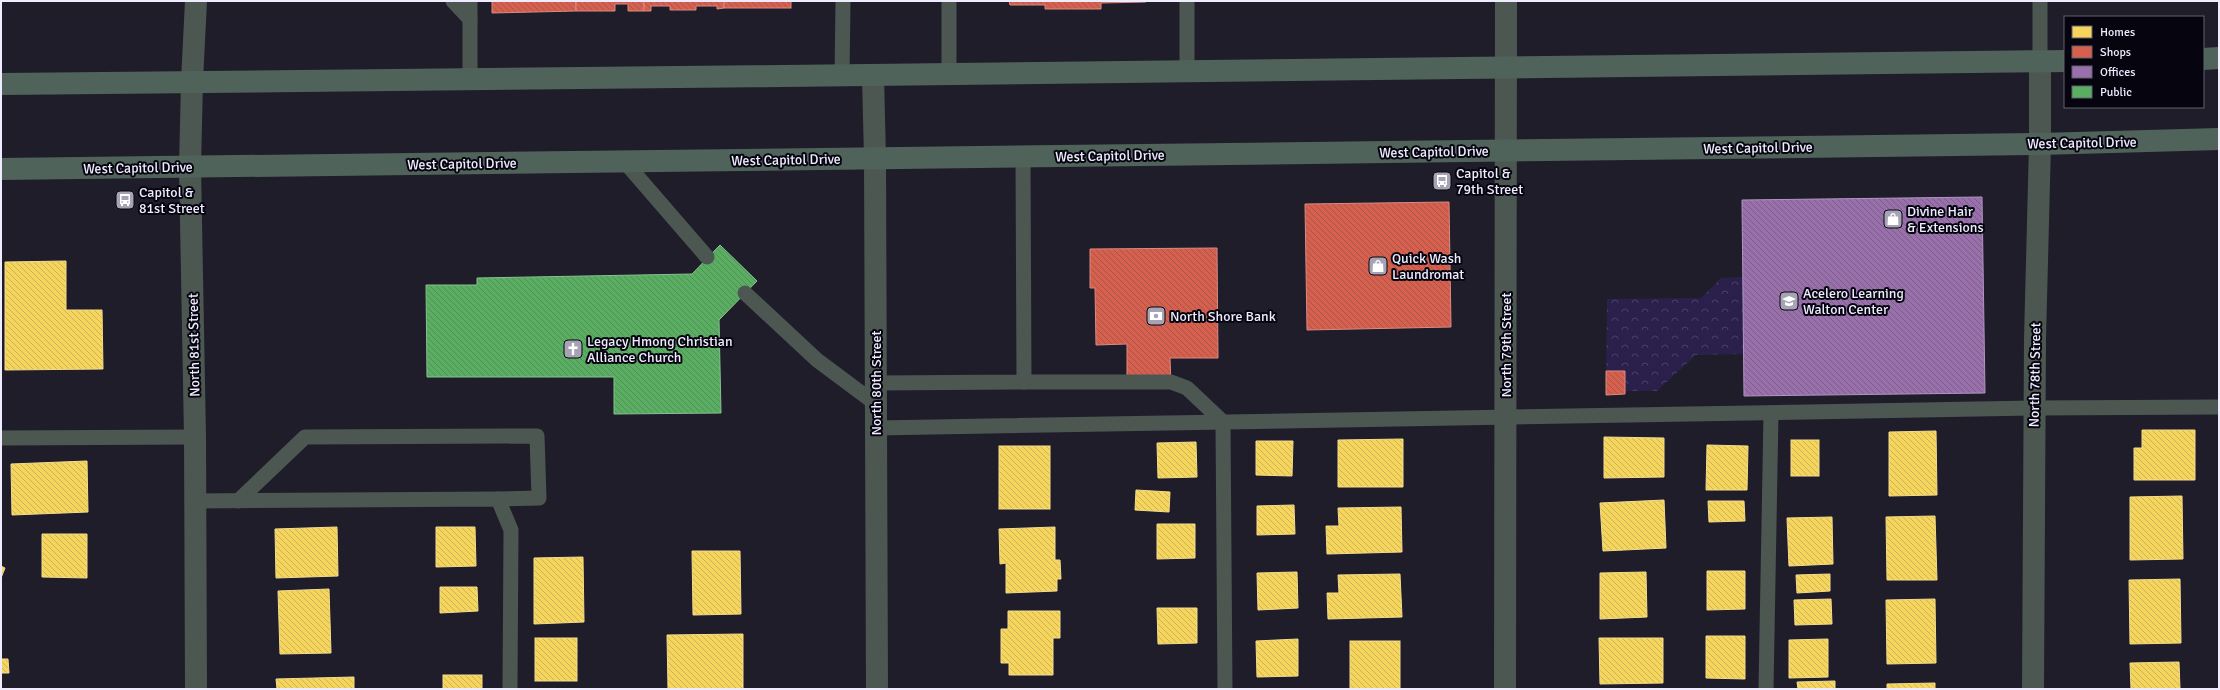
<svg xmlns="http://www.w3.org/2000/svg" width="2220" height="690" font-family="Signika,sans-serif">
	<style>
		.park { fill: url(#park-crowns) }
		.homes { fill: url(#homes-back-hatch); stroke: #f4dc8d }
		.shops { fill: url(#shops-back-hatch); stroke: #dd8a82 }
		.offices { fill: url(#offices-back-hatch); stroke: #b295c4 }
		.public { fill: url(#public-back-hatch); stroke: #86c190 }
		.lines { fill: none; stroke-linecap: round; stroke-linejoin: round }
		.lane { stroke: #4c5752; stroke-width: 15 }
		.street { stroke: #4c5752; stroke-width: 22 }
		.primary { stroke: #50635a; stroke-width: 22 }
		.labels { text-anchor: middle; dominant-baseline: central; stroke-width: 4; stroke-linejoin: round; paint-order: stroke }
		.street-label { font-size: 14px; fill: #eeecfe; stroke: #06050f }
		.poi-label { font-size: 14px; fill: #eeecfe; stroke: #06050f; text-anchor: start }
	</style>
	<defs>
		<pattern id="park-crowns" width="20" height="18" patternUnits="userSpaceOnUse"><rect width="20" height="18" fill="#2a204b"/><path d="M2 6a3 3 0 1 1 6 0M12 15a3 3 0 1 1 6 0" fill="none" stroke="#494166"/></pattern>
		<pattern id="homes-back-hatch" width="6" height="6" patternUnits="userSpaceOnUse"><rect width="6" height="6" fill="#f6d55c"/><path d="M-1 5l2 2M0 0l6 6M5-1l2 2" fill="none" stroke="#cab258"/></pattern>
		<pattern id="shops-back-hatch" width="6" height="6" patternUnits="userSpaceOnUse"><rect width="6" height="6" fill="#d6604d"/><path d="M-1 5l2 2M0 0l6 6M5-1l2 2" fill="none" stroke="#a4574d"/></pattern>
		<pattern id="offices-back-hatch" width="6" height="6" patternUnits="userSpaceOnUse"><rect width="6" height="6" fill="#9970ab"/><path d="M-1 5l2 2M0 0l6 6M5-1l2 2" fill="none" stroke="#786085"/></pattern>
		<pattern id="public-back-hatch" width="6" height="6" patternUnits="userSpaceOnUse"><rect width="6" height="6" fill="#5aae61"/><path d="M-1 5l2 2M0 0l6 6M5-1l2 2" fill="none" stroke="#548f5b"/></pattern>
	</defs>
	<rect width="100%" height="100%" fill="#201d2a"/>
	<!-- park -->
	<path class="park" d="M 1743,277 L 1744,354 L 1696,355 L 1657,391 L 1625,391 L 1606,371 L 1607,299 L 1701,298 L 1721,278 Z"/>
	<!-- homes -->
	<g class="homes">
		<path d="M 66,261 L 66,310 L 102,310 L 103,369 L 5,370 L 5,262 Z"/>
		<path d="M 2142,430 L 2195,430 L 2195,480 L 2134,480 L 2134,448 L 2142,448 Z"/>
		<path d="M 1936,431 L 1937,495 L 1889,496 L 1889,432 Z"/>
		<path d="M 1604,437 L 1664,438 L 1664,477 L 1604,478 Z"/>
		<path d="M 1403,439 L 1403,487 L 1338,487 L 1338,440 Z"/>
		<rect x="1791" y="440" width="28" height="36"/>
		<path d="M 1256,441 L 1293,441 L 1292,476 L 1256,475 Z"/>
		<path d="M 1196,442 L 1197,477 L 1158,478 L 1157,443 Z"/>
		<path d="M 1707,445 L 1748,446 L 1747,490 L 1706,490 Z"/>
		<rect x="999" y="446" width="51" height="63"/>
		<path d="M 87,461 L 88,512 L 12,515 L 11,464 Z"/>
		<path d="M 1136,490 L 1170,492 L 1169,512 L 1135,510 Z"/>
		<path d="M 2182,496 L 2183,559 L 2130,560 L 2130,497 Z"/>
		<path d="M 1664,500 L 1666,548 L 1603,551 L 1600,503 Z"/>
		<path d="M 1708,501 L 1744,501 L 1745,521 L 1709,522 Z"/>
		<path d="M 1294,505 L 1295,534 L 1257,535 L 1257,506 Z"/>
		<path d="M 1401,507 L 1402,552 L 1327,554 L 1326,526 L 1339,526 L 1338,508 Z"/>
		<path d="M 1935,516 L 1937,580 L 1887,580 L 1886,517 Z"/>
		<path d="M 1832,517 L 1833,564 L 1789,566 L 1787,518 Z"/>
		<path d="M 1157,524 L 1195,524 L 1195,558 L 1157,559 Z"/>
		<path d="M 337,527 L 338,576 L 276,578 L 275,529 Z"/>
		<path d="M 436,527 L 475,527 L 476,566 L 436,567 Z"/>
		<path d="M 1055,527 L 1055,560 L 1060,560 L 1061,579 L 1057,579 L 1057,591 L 1006,593 L 1006,563 L 1000,564 L 999,529 Z"/>
		<path d="M 42,534 L 87,534 L 87,578 L 42,577 Z"/>
		<path d="M 692,551 L 740,551 L 741,614 L 693,615 Z"/>
		<path d="M 583,557 L 584,622 L 534,624 L 534,558 Z"/>
		<path d="M 1,566 L 5,568 L 1,578 Z"/>
		<path d="M 1707,571 L 1745,571 L 1745,609 L 1707,610 Z"/>
		<path d="M 1297,572 L 1298,608 L 1258,610 L 1257,573 Z"/>
		<path d="M 1646,572 L 1647,617 L 1600,619 L 1600,573 Z"/>
		<path d="M 1400,574 L 1402,617 L 1328,619 L 1327,593 L 1339,593 L 1338,575 Z"/>
		<path d="M 1830,574 L 1830,591 L 1797,593 L 1796,575 Z"/>
		<path d="M 2180,579 L 2181,643 L 2130,644 L 2129,580 Z"/>
		<path d="M 440,587 L 477,587 L 478,611 L 440,613 Z"/>
		<path d="M 329,589 L 331,653 L 280,654 L 278,591 Z"/>
		<path d="M 1831,599 L 1832,624 L 1795,625 L 1794,600 Z"/>
		<path d="M 1935,599 L 1936,663 L 1887,664 L 1886,600 Z"/>
		<path d="M 1157,608 L 1197,608 L 1197,643 L 1158,644 Z"/>
		<path d="M 1008,611 L 1060,611 L 1060,638 L 1053,638 L 1053,675 L 1009,675 L 1009,663 L 1001,663 L 1001,629 L 1008,629 Z"/>
		<path d="M 743,634 L 743,689 L 668,689 L 667,635 Z"/>
		<path d="M 1706,636 L 1745,636 L 1745,679 L 1706,678 Z"/>
		<rect x="535" y="638" width="42" height="43"/>
		<path d="M 1599,638 L 1663,638 L 1663,683 L 1600,684 Z"/>
		<path d="M 1298,639 L 1298,676 L 1257,677 L 1256,641 Z"/>
		<path d="M 1828,639 L 1828,677 L 1789,678 L 1789,640 Z"/>
		<rect x="1350" y="641" width="50" height="48"/>
		<path d="M 1,659 L 8,659 L 9,673 L 1,673 Z"/>
		<path d="M 2179,662 L 2180,689 L 2131,689 L 2130,663 Z"/>
		<rect x="443" y="675" width="39" height="14"/>
		<path d="M 354,677 L 354,689 L 277,689 L 276,679 Z"/>
		<path d="M 1835,681 L 1835,689 L 1798,689 L 1797,682 Z"/>
		<path d="M 1935,683 L 1935,689 L 1887,689 L 1887,684 Z"/>
	</g>
	<!-- shops -->
	<g class="shops">
		<path d="M 492,1 L 576,1 L 576,11 L 492,13 Z"/>
		<path d="M 576,1 L 644,1 L 644,11 L 628,11 L 628,4 L 615,4 L 615,11 L 576,11 Z"/>
		<path d="M 644,1 L 724,1 L 724,8 L 717,9 L 717,6 L 696,6 L 696,10 L 670,10 L 670,6 L 651,6 L 651,11 L 644,11 Z"/>
		<rect x="724" y="1" width="67" height="7"/>
		<path d="M 1009,1 L 1146,1 L 1146,2 L 1101,3 L 1101,9 L 1045,9 L 1045,5 L 1010,5 Z"/>
		<path d="M 1449,202 L 1451,327 L 1307,330 L 1305,204 Z"/>
		<path d="M 1217,248 L 1218,358 L 1170,358 L 1171,386 L 1127,387 L 1127,344 L 1096,345 L 1095,288 L 1090,288 L 1090,249 Z"/>
		<path d="M 1606,371 L 1625,371 L 1625,394 L 1606,395 Z"/>
	</g>
	<!-- offices -->
	<path class="offices" d="M 1982,197 L 1985,393 L 1744,396 L 1742,200 Z"/>
	<!-- public -->
	<path class="public" d="M 720,245 L 757,281 L 719,320 L 721,413 L 614,414 L 614,377 L 427,377 L 426,285 L 477,285 L 477,278 L 692,274 Z"/>
	<g class="lines">
		<!-- lane -->
		<g class="lane">
			<path d="M 453,1 L 470,19"/>
			<path d="M 470,1 L 470,79"/>
			<path d="M 949,1 L 949,75"/>
			<path d="M 1187,1 L 1187,72"/>
			<path d="M 2040,1 L 2040,62"/>
			<path d="M 842,76 L 843,1"/>
			<path d="M 624,161 L 707,257"/>
			<path d="M 745,293 L 817,360 L 876,404"/>
			<path d="M 1024,382 L 1171,382 L 1187,388 L 1223,422 L 1225,689"/>
			<path d="M 876,383 L 1024,382 L 1023,157"/>
			<path d="M 876,428 L 2034,408 L 2219,407"/>
			<path d="M 1,438 L 195,437"/>
			<path d="M 195,501 L 498,499 L 511,530 L 510,689"/>
			<path d="M 238,501 L 305,437 L 537,436 L 539,498 L 498,499"/>
			<path d="M 1766,689 L 1771,413"/>
		</g>
		<!-- street -->
		<g class="street">
			<path d="M 873,76 L 875,158 L 877,689"/>
			<path d="M 196,689 L 195,437 L 190,167 L 192,81 L 196,1"/>
			<path d="M 1505,689 L 1506,1"/>
			<path d="M 2033,689 L 2035,339 L 2040,144 L 2040,62"/>
		</g>
		<!-- primary -->
		<g class="primary">
			<path d="M 2203,59 L 2219,58"/>
			<path d="M 1,84 C 689,76 1377,72 2065,61"/>
			<path d="M 1,169 L 2040,144 L 2219,139"/>
		</g>
	</g>
	<!-- icons -->
	<defs>
		<g id="bus-square" transform="scale(1)"><rect x="-9" y="-9" width="18" height="18" rx="4" fill="#a6a4b4" stroke="#06050f"/><path d="M-5-6H5V4H4V6H2V4H-2V6H-4V4H-5ZM-3.5-4V0h7V-4ZM-3.5 1.2v1.5H-2V1.2ZM2 1.2v1.5H3.5V1.2Z" fill="#fff"/></g>
		<g id="shop-square" transform="scale(1)"><rect x="-9" y="-9" width="18" height="18" rx="4" fill="#a6a4b4" stroke="#06050f"/><path d="M-5-2.5h2.3a2.7 3.5 0 0 1 5.4 0H5L5.5 6h-11ZM-1.5-2.5h3a1.5 2.3 0 0 0-3 0Z" fill="#fff"/></g>
		<g id="school-square" transform="scale(1)"><rect x="-9" y="-9" width="18" height="18" rx="4" fill="#a6a4b4" stroke="#06050f"/><path d="M0-5L7-2L0 1L-7-2ZM-4 1L0 2.5L4 1V4Q0 6-4 4Z" fill="#fff"/></g>
		<g id="bank-square" transform="scale(1)"><rect x="-9" y="-9" width="18" height="18" rx="4" fill="#a6a4b4" stroke="#06050f"/><path d="M-6-4H6V4H-6ZM0-2.3a2.3 2.3 0 1 0 0 4.6a2.3 2.3 0 1 0 0-4.6Z" fill="#fff"/></g>
		<g id="church-square" transform="scale(1)"><rect x="-9" y="-9" width="18" height="18" rx="4" fill="#a6a4b4" stroke="#06050f"/><path d="M-1.2-6h2.4v3.5h3.3v2.4h-3.3V6h-2.4V-.1h-3.3v-2.4h3.3Z" fill="#fff"/></g>
	</defs>
	<g fill-rule="evenodd">
		<use href="#bus-square" x="1442" y="181"/>
		<use href="#bus-square" x="125" y="200"/>
		<use href="#shop-square" x="1893" y="219"/>
		<use href="#shop-square" x="1378" y="266"/>
		<use href="#school-square" x="1789" y="301"/>
		<use href="#bank-square" x="1156" y="316"/>
		<use href="#church-square" x="573" y="349"/>
	</g>
	<g class="labels">
		<!-- street labels -->
		<g class="street-label">
			<text transform="translate(2082 143) rotate(-1)">West Capitol Drive</text>
			<text transform="translate(1758 148) rotate(-1)">West Capitol Drive</text>
			<text transform="translate(1434 152) rotate(-1)">West Capitol Drive</text>
			<text transform="translate(1110 156) rotate(-1)">West Capitol Drive</text>
			<text transform="translate(786 160) rotate(-1)">West Capitol Drive</text>
			<text transform="translate(462 164) rotate(-1)">West Capitol Drive</text>
			<text transform="translate(138 168) rotate(-1)">West Capitol Drive</text>
			<text transform="translate(194 345) rotate(-91)">North 81st Street</text>
			<text transform="translate(1506 345) rotate(-90)">North 79th Street</text>
			<text transform="translate(2035 375) rotate(-89)">North 78th Street</text>
			<text transform="translate(876 383) rotate(-90)">North 80th Street</text>
		</g>
		<!-- poi labels -->
		<g class="poi-label">
			<text x="1456" y="173">Capitol &amp;<tspan x="1456" dy="16">79th Street</tspan></text>
			<text x="139" y="192">Capitol &amp;<tspan x="139" dy="16">81st Street</tspan></text>
			<text x="1907" y="211">Divine Hair<tspan x="1907" dy="16">&amp; Extensions</tspan></text>
			<text x="1392" y="258">Quick Wash<tspan x="1392" dy="16">Laundromat</tspan></text>
			<text x="1803" y="293">Acelero Learning<tspan x="1803" dy="16">Walton Center</tspan></text>
			<text x="1170" y="316">North Shore Bank</text>
			<text x="587" y="341">Legacy Hmong Christian<tspan x="587" dy="16">Alliance Church</tspan></text>
		</g>
	</g>
	<!-- border -->
	<rect width="2220" height="690" fill="none" stroke="#eeecfe" stroke-width="4"/>
	<!-- legend -->
	<rect x="2064" y="16" width="140" height="92" fill="#06050f" stroke="#63616f"/>
	<rect x="2072" y="26" width="20" height="12" fill="#f6d55c" stroke="#63616f"/>
	<text x="2100" y="36" font-size="12" fill="#eeecfe">Homes</text>
	<rect x="2072" y="46" width="20" height="12" fill="#d6604d" stroke="#63616f"/>
	<text x="2100" y="56" font-size="12" fill="#eeecfe">Shops</text>
	<rect x="2072" y="66" width="20" height="12" fill="#9970ab" stroke="#63616f"/>
	<text x="2100" y="76" font-size="12" fill="#eeecfe">Offices</text>
	<rect x="2072" y="86" width="20" height="12" fill="#5aae61" stroke="#63616f"/>
	<text x="2100" y="96" font-size="12" fill="#eeecfe">Public</text>
</svg>
